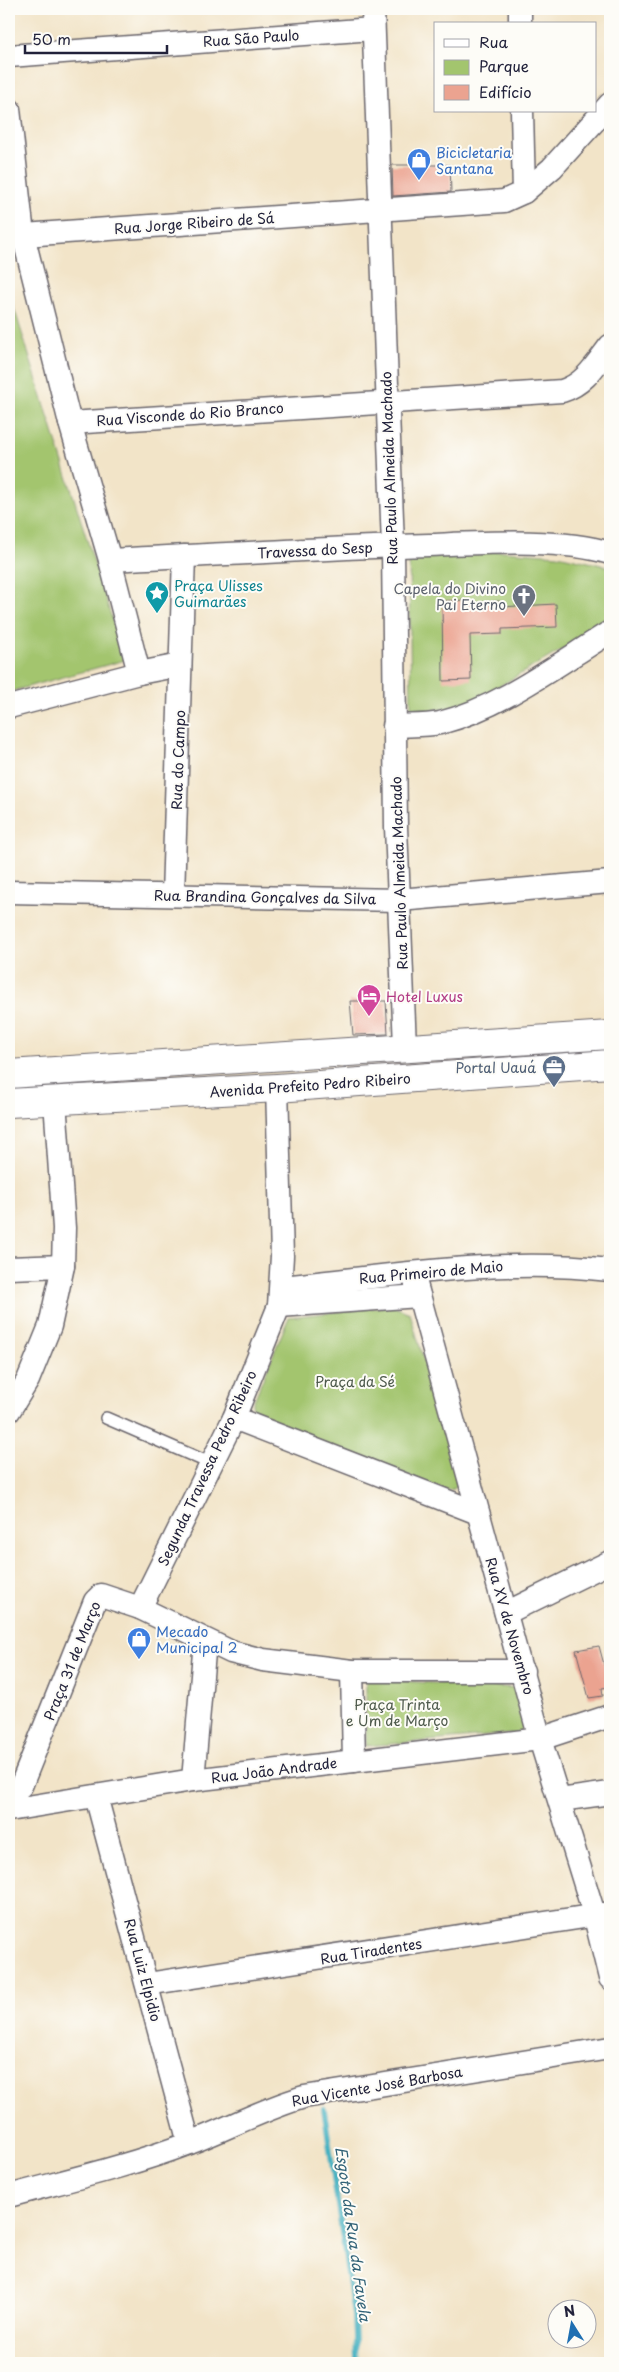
<svg xmlns="http://www.w3.org/2000/svg" width="619" height="2372" font-family="'Playpen Sans',sans-serif">
	<style>
		.green { fill: #a3c56e; stroke: #627454 }
		.lines { fill: none; stroke-linecap: round; stroke-linejoin: round }
		.stream { stroke: #44b1c1; stroke-width: 5.5 }
		.building { fill: #eba390 }
		.lane-casing { stroke: #6b666c; stroke-width: 14 }
		.street-casing { stroke: #6b666c; stroke-width: 25 }
		.secondary-casing { stroke: #6b666c; stroke-width: 30 }
		.lane { stroke: #fff; stroke-width: 11 }
		.street { stroke: #fff; stroke-width: 22 }
		.secondary { stroke: #fff; stroke-width: 28 }
		.labels { text-anchor: middle; dominant-baseline: central; stroke-width: 4; stroke-linejoin: round; paint-order: stroke }
		.street-label { font-size: 14px; fill: #22223b; stroke: #fdfcf7 }
		.shop-label { font-size: 14px; fill: #366cbe; stroke: #fdfcf7; text-anchor: start }
		.culture-label { font-size: 14px; fill: #0d838f; stroke: #fdfcf7; text-anchor: start }
		.worship-label { font-size: 14px; fill: #5b616d; stroke: #fdfcf7; text-anchor: end }
		.hotel-label { font-size: 14px; fill: #b23c85; stroke: #fdfcf7; text-anchor: start }
		.service-label { font-size: 14px; fill: #4e5e75; stroke: #fdfcf7; text-anchor: end }
		.park-label { font-size: 14px; fill: #4f5b4d; stroke: #fdfcf7 }
		.water-label { font-size: 15px; font-style: italic; fill: #316277; stroke: #fdfcf7 }
	</style>
	<rect width="100%" height="100%" fill="#fdfcf7"/>
	<filter id="ink" filterUnits="userSpaceOnUse"><feTurbulence type="fractalNoise" baseFrequency=".02" numOctaves="2"/><feDisplacementMap in="SourceGraphic" scale="10" xChannelSelector="R" yChannelSelector="G"/><feConvolveMatrix kernelMatrix="1 2 1 2 8 2 1 2 1" color-interpolation-filters="sRGB"/></filter>
	<filter id="wash" filterUnits="userSpaceOnUse"><feTurbulence type="fractalNoise" baseFrequency=".0096" numOctaves="4" result="noise"/><feDisplacementMap in="SourceGraphic" scale="20" xChannelSelector="R" yChannelSelector="G"/><feGaussianBlur stdDeviation="1.12" result="paint"/><feColorMatrix in="noise" values="0 0 0 0 0 0 0 0 0 0 0 0 0 0 0 0 0 1.4 0 .05"/><feComposite in="paint" operator="in"/></filter>
	<g filter="url(#wash)">
		<rect width="100%" height="100%" fill="#f2e4c8"/>
		<!-- green -->
		<g class="green">
			<path d="M 9,292 L 125,660 L 9,692 Z"/>
			<path d="M 504,551 L 558,555 L 610,567 L 610,622 L 465,706 L 411,713 L 409,555 Z"/>
			<path d="M 392,1306 L 410,1313 L 459,1482 L 454,1489 L 447,1490 L 259,1422 L 252,1405 L 289,1317 Z"/>
			<path d="M 366,1679 L 519,1688 L 524,1733 L 366,1746 Z"/>
		</g>
		<g class="lines">
			<!-- stream -->
			<path class="stream" d="M 324,2109 L 354,2316 L 356,2363"/>
		</g>
		<g id="blocks">
			<!-- building -->
			<g class="building">
				<path d="M 392,165 L 450,165 L 451,192 L 393,196 Z"/>
				<path d="M 469,600 L 469,603 L 500,601 L 500,607 L 556,604 L 557,627 L 502,629 L 502,634 L 470,635 L 471,680 L 443,681 L 442,601 Z"/>
				<path d="M 350,1001 L 386,1001 L 388,1034 L 353,1035 Z"/>
				<path d="M 599,1646 L 610,1687 L 602,1688 L 603,1696 L 589,1698 L 576,1650 Z"/>
			</g>
		</g>
	</g>
	<g filter="url(#ink)">
		<use href="#blocks" fill-opacity="0" stroke="#6b666c" stroke-width="1"/>
		<g class="lines">
			<!-- lane casing -->
			<g class="lane-casing">
				<path id="lane" d="M 106,1418 L 212,1464"/>
			</g>
			<!-- street casing -->
			<g class="street-casing">
				<g id="street">
					<path d="M 373,9 L 393,546 L 396,827 L 405,1047"/>
					<path d="M 520,9 L 520,24"/>
					<path d="M 9,56 L 373,29"/>
					<path d="M 9,109 L 23,235 L 70,423 L 562,391 C 585,384 596,364 610,346"/>
					<path d="M 522,111 L 524,192"/>
					<path d="M 10,236 L 504,201 L 524,192 L 552,168 L 610,104"/>
					<path d="M 70,423 L 110,560 L 139,673"/>
					<path d="M 110,560 C 216,555 322,548 429,545 C 482,543 560,538 610,553"/>
					<path d="M 9,707 L 139,673 L 180,665"/>
					<path d="M 394,726 C 409,725 426,726 440,723 C 502,707 556,665 610,632"/>
					<path d="M 9,892 L 399,900 L 610,882"/>
					<path d="M 173,895 L 184,556"/>
					<path d="M 9,1268 L 63,1266"/>
					<path d="M 413,1273 L 540,1739 L 595,1917 L 610,1978"/>
					<path d="M 282,1287 C 391,1276 500,1257 610,1270"/>
					<path d="M 279,1306 L 419,1296"/>
					<path d="M 9,1411 L 28,1380 L 50,1326 L 63,1266 L 64,1228 L 55,1101"/>
					<path d="M 234,1418 L 478,1513"/>
					<path d="M 140,1608 L 234,1418 L 279,1306 L 282,1256 L 277,1088"/>
					<path d="M 506,1613 L 610,1562"/>
					<path d="M 352,1671 L 354,1761"/>
					<path d="M 193,1780 L 205,1641"/>
					<path d="M 9,1794 L 21,1786 L 95,1601 L 101,1595 L 140,1608 L 231,1652 L 263,1660 L 352,1671 L 523,1671"/>
					<path d="M 96,1796 L 189,2143"/>
					<path d="M 560,1800 L 610,1793"/>
					<path d="M 9,1810 L 193,1780 L 540,1739 L 610,1716"/>
					<path d="M 147,1984 L 610,1913"/>
					<path d="M 9,2196 C 68,2180 129,2166 187,2144 C 227,2129 263,2109 304,2097 L 610,2048"/>
				</g>
			</g>
			<!-- secondary casing -->
			<g class="secondary-casing">
				<g id="secondary">
					<path d="M 9,1074 L 610,1035"/>
					<path d="M 9,1103 L 277,1088 L 610,1064"/>
				</g>
			</g>
			<!-- lane -->
			<use href="#lane" class="lane"/>
			<!-- street -->
			<use href="#street" class="street"/>
			<!-- secondary -->
			<use href="#secondary" class="secondary"/>
		</g>
	</g>
	<!-- icons -->
	<defs>
		<g id="shop-pin" transform="scale(1.25)"><path d="M0 17L-7.5 6A9.5 9.5 0 1 1 7.5 6Z" fill="#3f7fe0" stroke="#fdfcf7"/><path d="M-5-2.5h2.3a2.7 3.5 0 0 1 5.4 0H5L5.5 6h-11ZM-1.5-2.5h3a1.5 2.3 0 0 0-3 0Z" fill="#fff"/></g>
		<g id="sight-pin" transform="scale(1.25)"><path d="M0 17L-7.5 6A9.5 9.5 0 1 1 7.5 6Z" fill="#0f9aa8" stroke="#fdfcf7"/><path d="M0-6L1.8-2.2L6-1.7L2.9 1.2L3.7 5.4L0 3.3L-3.7 5.4L-2.9 1.2L-6-1.7L-1.8-2.2Z" fill="#fff"/></g>
		<g id="church-pin" transform="scale(1.25)"><path d="M0 17L-7.5 6A9.5 9.5 0 1 1 7.5 6Z" fill="#6b7280" stroke="#fdfcf7"/><path d="M-1.2-6h2.4v3.5h3.3v2.4h-3.3V6h-2.4V-.1h-3.3v-2.4h3.3Z" fill="#fff"/></g>
		<g id="hotel-pin" transform="scale(1.25)"><path d="M0 17L-7.5 6A9.5 9.5 0 1 1 7.5 6Z" fill="#d1479c" stroke="#fdfcf7"/><path d="M-6-4.5h1.5V1H6V5H4.5V3h-9V5H-6ZM-4 0a1.8 1.8 0 1 1 3.6 0ZM.5 0V-2.5h3Q6-2.5 6 0Z" fill="#fff"/></g>
		<g id="office-pin" transform="scale(1.25)"><path d="M0 17L-7.5 6A9.5 9.5 0 1 1 7.5 6Z" fill="#5c6f8a" stroke="#fdfcf7"/><path d="M-6-3h4V-5.5h4V-3h4V5H-6ZM-1-4.5V-3h2v-1.5ZM-6 0V1H6V0Z" fill="#fff"/></g>
	</defs>
	<g fill-rule="evenodd">
		<use href="#shop-pin" x="419" y="160"/>
		<use href="#sight-pin" x="157" y="593"/>
		<use href="#church-pin" x="524" y="596"/>
		<use href="#hotel-pin" x="369" y="996"/>
		<use href="#office-pin" x="554" y="1067"/>
		<use href="#shop-pin" x="139" y="1639"/>
	</g>
	<g class="labels">
		<!-- street labels -->
		<g class="street-label">
			<text transform="translate(251 38) rotate(-4)">Rua São Paulo</text>
			<text transform="translate(194 223) rotate(-4)">Rua Jorge Ribeiro de Sá</text>
			<text transform="translate(190 414) rotate(-4)">Rua Visconde do Rio Branco</text>
			<text transform="translate(389 468) rotate(-92)">Rua Paulo Almeida Machado</text>
			<text transform="translate(315 550) rotate(-3)">Travessa do Sesp</text>
			<text transform="translate(178 760) rotate(-88)">Rua do Campo</text>
			<text transform="translate(399 873) rotate(-92)">Rua Paulo Almeida Machado</text>
			<text transform="translate(265 897) rotate(1)">Rua Brandina Gonçalves da Silva</text>
			<text transform="translate(310 1085) rotate(-4)">Avenida Prefeito Pedro Ribeiro</text>
			<text transform="translate(431 1272) rotate(-5)">Rua Primeiro de Maio</text>
			<text transform="translate(207 1468) rotate(-65)">Segunda Travessa Pedro Ribeiro</text>
			<text transform="translate(510 1626) rotate(74)">Rua XV de Novembro</text>
			<text transform="translate(72 1661) rotate(-68)">Praça 31 de Março</text>
			<text transform="translate(274 1770) rotate(-7)">Rua João Andrade</text>
			<text transform="translate(371 1951) rotate(-9)">Rua Tiradentes</text>
			<text transform="translate(143 1970) rotate(75)">Rua Luiz Elpidio</text>
			<text transform="translate(377 2086) rotate(-10)">Rua Vicente José Barbosa</text>
		</g>
		<!-- shop labels -->
		<g class="shop-label">
			<text x="436" y="152">Bicicletaria<tspan x="436" dy="16">Santana</tspan></text>
			<text x="156" y="1631">Mecado<tspan x="156" dy="16">Municipal 2</tspan></text>
		</g>
		<!-- culture labels -->
		<g class="culture-label">
			<text x="174" y="585">Praça Ulisses<tspan x="174" dy="16">Guimarães</tspan></text>
		</g>
		<!-- worship labels -->
		<g class="worship-label">
			<text x="506" y="588">Capela do Divino<tspan x="506" dy="16">Pai Eterno</tspan></text>
		</g>
		<!-- hotel labels -->
		<g class="hotel-label">
			<text x="386" y="996">Hotel Luxus</text>
		</g>
		<!-- service labels -->
		<g class="service-label">
			<text x="536" y="1067">Portal Uauá</text>
		</g>
		<!-- park labels -->
		<g class="park-label">
			<text x="355" y="1381">Praça da Sé</text>
			<text x="397" y="1704">Praça Trinta<tspan x="397" dy="16">e Um de Março</tspan></text>
		</g>
		<!-- water labels -->
		<g class="water-label">
			<text transform="translate(354 2234) rotate(82)">Esgoto da Rua da Favela</text>
		</g>
	</g>
	<!-- margin -->
	<rect width="619" height="2372" fill="none" stroke="#fdfcf7" stroke-width="30"/>
	<!-- legend -->
	<rect x="434" y="22" width="162" height="90" fill="#fdfcf7" stroke="#a5a5ac"/>
	<rect x="444" y="39" width="25" height="8" fill="#ffffff" stroke="#a5a5ac"/>
	<text x="479" y="48" font-size="15" fill="#22223b">Rua</text>
	<rect x="444" y="60" width="25" height="15" fill="#a3c56e" stroke="#a5a5ac"/>
	<text x="479" y="72" font-size="15" fill="#22223b">Parque</text>
	<rect x="444" y="85" width="25" height="15" fill="#eba390" stroke="#a5a5ac"/>
	<text x="479" y="98" font-size="15" fill="#22223b">Edifício</text>
	<!-- north arrow -->
	<g transform="translate(572 2324) rotate(349)"><circle r="24" fill="#fdfcf7" stroke="#a5a5ac"/>
	<path d="M0-4L9 19L0 12L-9 19Z" fill="#1f6fb2"/>
	<text y="-8" font-size="14" font-weight="bold" text-anchor="middle" fill="#22223b">N</text>
	</g>
	<!-- scale -->
	<path d="M25 45v8h142v-8" fill="none" stroke="#22223b" stroke-width="2.5"/>
	<text x="32" y="45" font-size="15" fill="#22223b" stroke="#fdfcf7" stroke-width="4" paint-order="stroke">50 m</text>
</svg>
